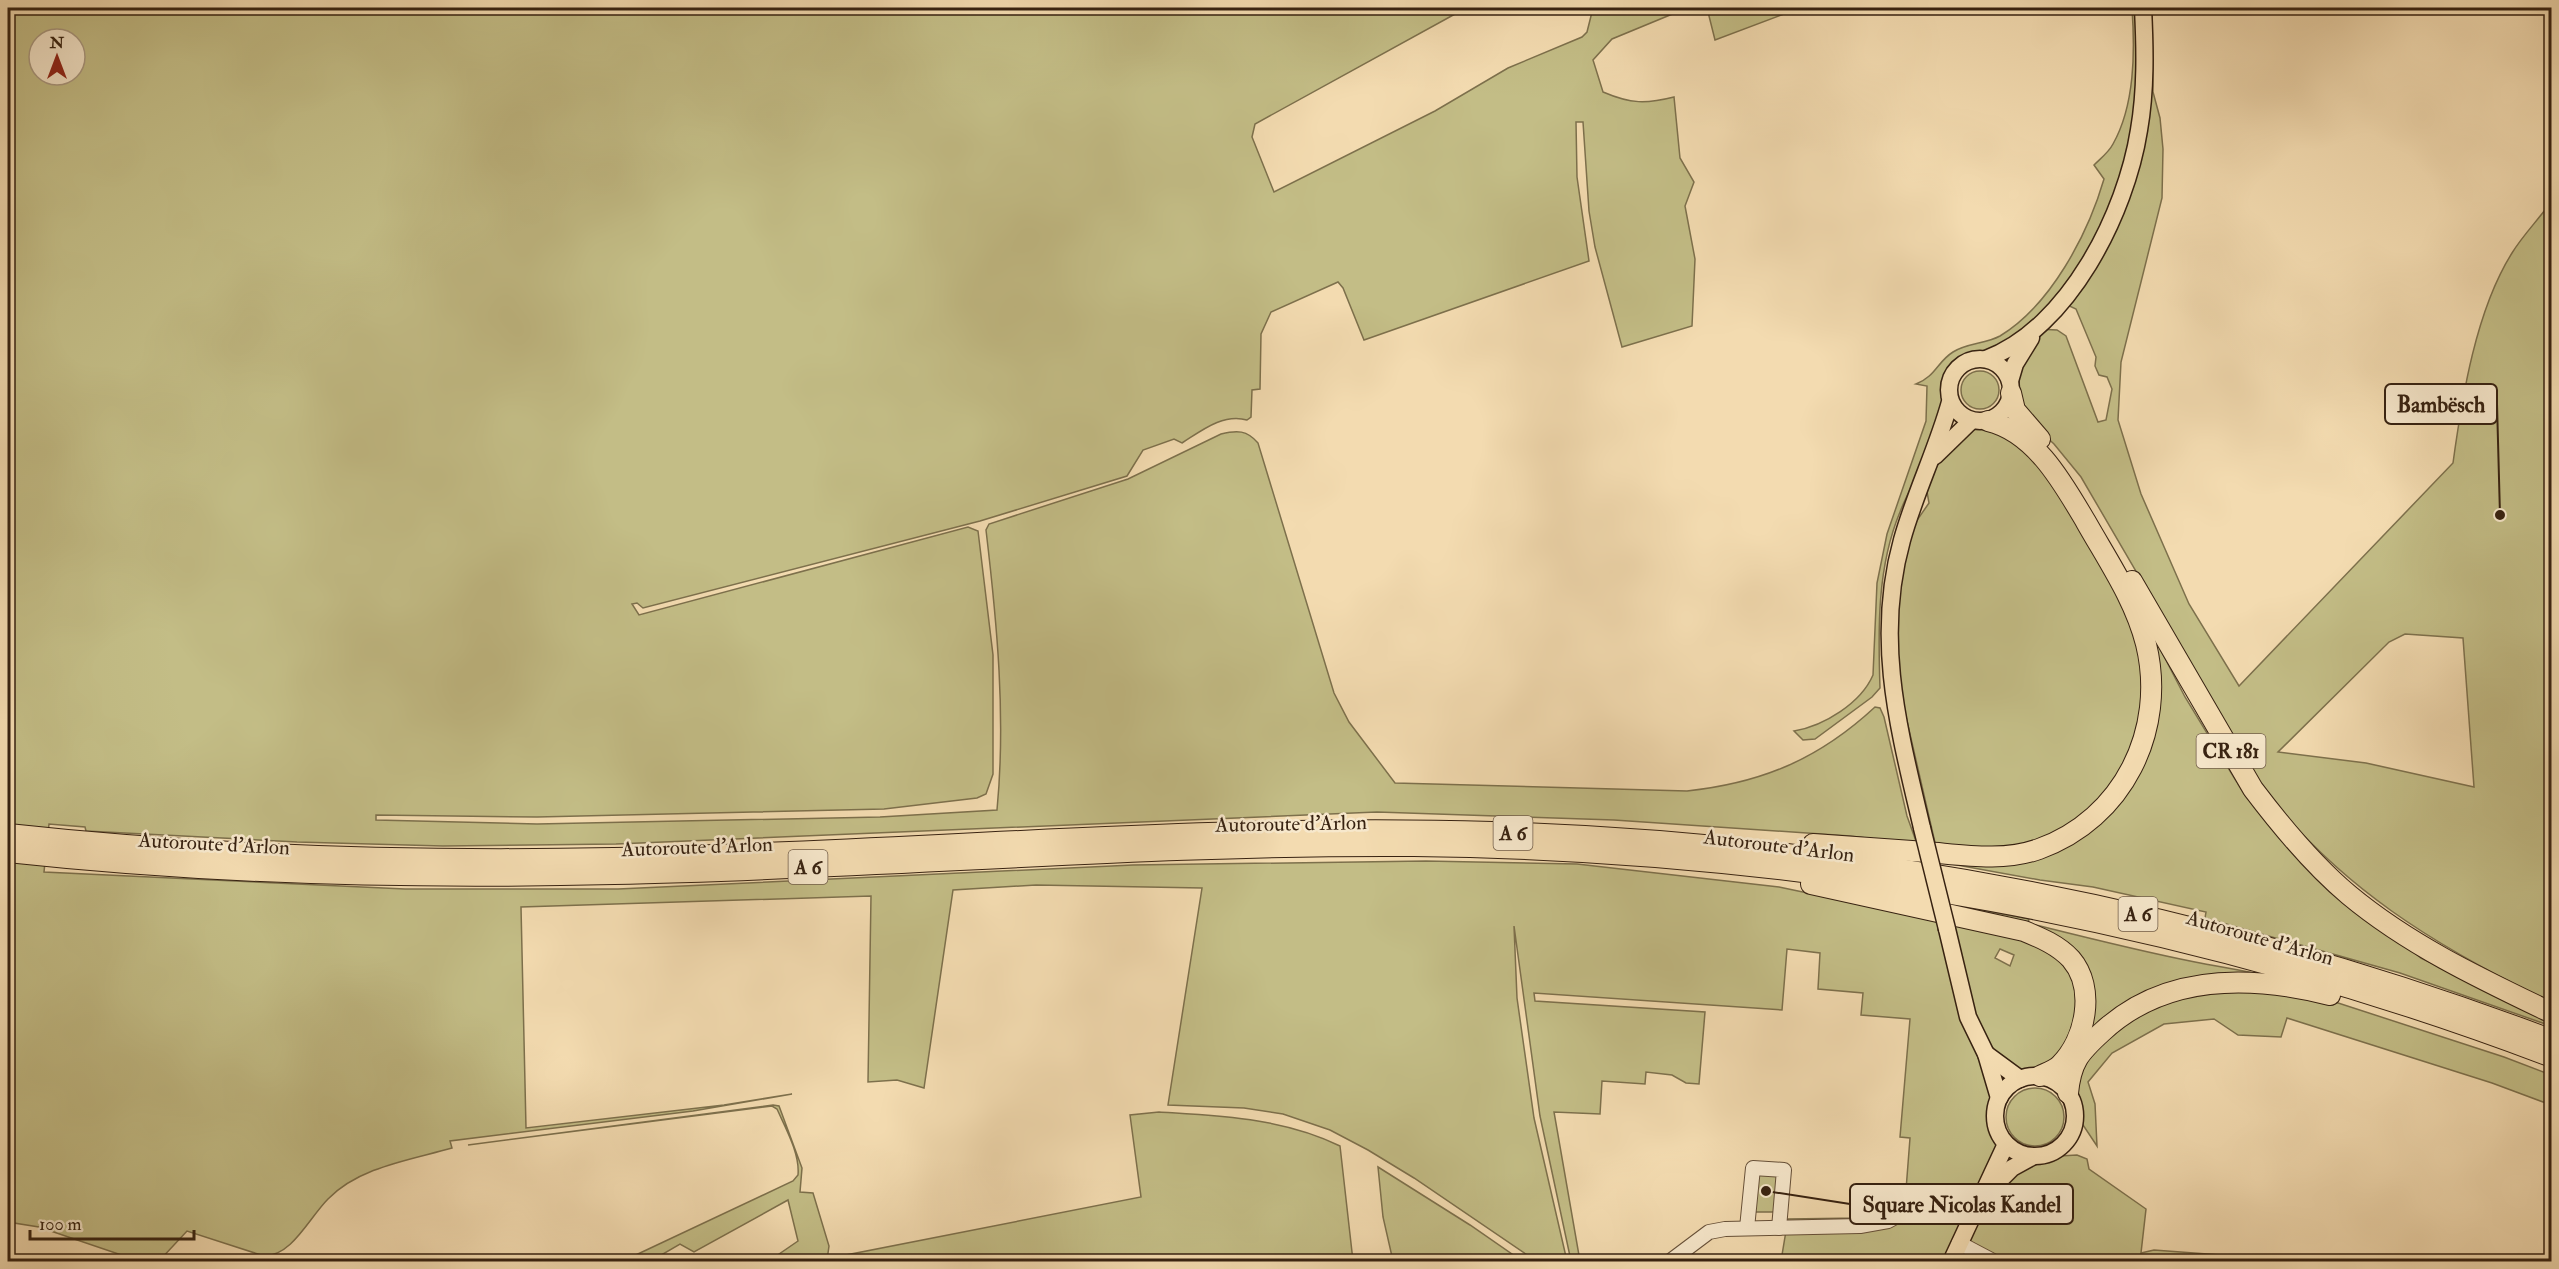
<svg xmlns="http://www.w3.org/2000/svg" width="2559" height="1269" font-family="'IM FELL Double Pica',serif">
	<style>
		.green { fill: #c3bd86; stroke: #7d704c; stroke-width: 1.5; fill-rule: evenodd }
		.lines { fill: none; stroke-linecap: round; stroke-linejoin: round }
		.minor-casing { stroke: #665039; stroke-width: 16 }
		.major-casing { stroke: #372211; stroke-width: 19 }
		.highway-casing { stroke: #372211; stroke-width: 22 }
		.minor { stroke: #f7e8cc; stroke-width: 14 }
		.major { stroke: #f3dbb0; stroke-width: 16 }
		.highway { stroke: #f3dbb0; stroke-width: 20 }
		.major-bridge-casing { stroke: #372211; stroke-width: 19; stroke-linecap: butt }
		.major-bridge { stroke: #f3dbb0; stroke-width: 16 }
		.labels { text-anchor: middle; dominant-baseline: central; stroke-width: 5; stroke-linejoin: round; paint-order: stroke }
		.shield { fill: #f7e8cc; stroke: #715d49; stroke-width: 1.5 }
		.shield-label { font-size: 20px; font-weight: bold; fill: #372211 }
		.street-label { font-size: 21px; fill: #372211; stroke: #f7e8cc }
		.leader { fill: none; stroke: #372211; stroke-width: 2 }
		.callout-dot { fill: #372211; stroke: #f7e8cc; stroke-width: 2 }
		.callout { fill: #f7e8cc; stroke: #372211; stroke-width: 2 }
		.callout-label { font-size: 22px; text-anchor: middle; font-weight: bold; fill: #372211 }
	</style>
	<rect width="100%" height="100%" fill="#f3dbb0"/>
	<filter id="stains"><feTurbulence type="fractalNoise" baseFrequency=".00333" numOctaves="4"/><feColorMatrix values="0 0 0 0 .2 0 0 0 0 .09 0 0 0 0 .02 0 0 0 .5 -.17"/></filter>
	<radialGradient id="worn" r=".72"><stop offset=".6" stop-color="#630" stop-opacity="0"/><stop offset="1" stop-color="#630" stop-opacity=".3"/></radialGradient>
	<!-- green -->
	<g class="green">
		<path d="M 8,8 L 1466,8 L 1255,124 L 1252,137 L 1274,192 L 1435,111 L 1508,68 L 1582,37 L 1587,32 L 1593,8 L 1687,8 L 1612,39 L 1593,60 L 1603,92 C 1631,104 1646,104 1674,97 L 1680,158 L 1694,182 L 1685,206 L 1695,259 L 1692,326 L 1622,347 L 1595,247 L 1589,211 L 1583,122 L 1576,122 L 1577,177 L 1589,261 L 1364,340 L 1343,288 L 1338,282 L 1271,312 L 1261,334 L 1260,389 L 1252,390 L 1251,417 L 1247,420 C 1223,413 1201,431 1182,443 L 1174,439 L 1143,450 L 1127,476 L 980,521 L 643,608 L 637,603 L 632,604 L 639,615 L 968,527 L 978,531 L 993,655 L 993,774 L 986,794 L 977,798 L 884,809 L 537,817 L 376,815 L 376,820 L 537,824 L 880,817 L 997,810 C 1006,717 997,623 986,530 L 989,524 L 1128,479 L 1221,434 C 1237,430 1247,430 1258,443 L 1334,693 L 1349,722 L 1395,783 L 1687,791 C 1762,783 1819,759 1875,707 L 1880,708 L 1884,717 L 1907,816 L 1917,844 L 1850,836 L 1614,820 L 1377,812 L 616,844 L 443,846 L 297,842 L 86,831 L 85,827 L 49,824 L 44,872 L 405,889 L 618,889 L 1133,865 L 1426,861 L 1577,864 L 1779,887 L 2022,938 C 2077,962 2091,992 2063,1047 C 2057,1058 2052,1069 2038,1071 C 2019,1073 2003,1063 1987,1055 L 1993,1090 L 1989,1116 L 1999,1159 L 1984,1194 L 2030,1162 L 2046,1162 L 2060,1156 L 2077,1155 L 2087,1159 L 2089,1169 L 2146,1209 L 2141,1253 L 2154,1250 L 2234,1256 L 2244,1261 L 1781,1261 L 1788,1219 L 1859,1218 L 1887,1215 L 1924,1201 L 1925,1193 L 1906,1190 L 1910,1138 L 1900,1137 L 1910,1019 L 1861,1015 L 1863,993 L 1818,989 L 1820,953 L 1787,949 L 1782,1010 L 1534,993 L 1535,1001 L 1705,1012 L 1699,1084 L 1686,1083 L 1672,1075 L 1646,1072 L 1645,1084 L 1602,1081 L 1600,1114 L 1554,1112 L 1580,1261 L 1571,1261 L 1540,1116 L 1514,926 L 1517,998 L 1534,1118 L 1567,1261 L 1536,1261 L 1414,1178 L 1368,1150 L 1330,1130 L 1283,1114 L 1244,1108 L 1168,1105 L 1202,888 L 1036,885 L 953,890 L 924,1088 L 897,1080 L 868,1082 L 871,896 L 521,907 L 526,1128 L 724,1105 L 792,1094 L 693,1111 L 450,1141 L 452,1148 C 410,1160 359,1167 328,1199 C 309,1218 292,1256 264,1256 L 187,1231 L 159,1261 L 139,1261 L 39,1227 L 8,1222 ZM 39,39 L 75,39 L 75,75 L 39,75 ZM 2000,949 L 2014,955 L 2010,966 L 1995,958 Z"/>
		<path d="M 1707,8 L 1800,8 L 1715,40 Z"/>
		<path d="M 2132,8 L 2152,8 L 2153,92 L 2160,118 L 2163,149 L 2162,198 L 2121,362 L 2118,420 L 2141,494 L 2189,604 L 2239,686 L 2453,463 C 2462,397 2476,310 2512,253 C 2523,235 2539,219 2551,202 L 2551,1002 C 2438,948 2336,886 2260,784 L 2081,477 L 2054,444 L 2026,418 L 2016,378 L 2036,331 C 2022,337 2006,348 1990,352 C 1976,356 1965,351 1953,363 C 1936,381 1945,404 1940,424 C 1932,454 1911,483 1900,512 C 1877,567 1878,629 1880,688 L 1872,697 L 1815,739 L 1803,740 L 1794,731 C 1824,726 1861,703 1873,675 L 1877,583 L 1887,534 L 1926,421 L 1927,386 L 1916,384 C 1936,376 1937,362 1953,352 C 1967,343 1985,344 2000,336 C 2051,305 2088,234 2104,179 L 2094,165 C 2101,158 2109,152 2113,144 C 2135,105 2135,51 2132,8 ZM 2061,302 L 2076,309 L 2096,357 L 2095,366 L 2099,375 L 2107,377 L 2112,389 L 2106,420 L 2098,422 L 2066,336 L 2057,330 L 2037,329 ZM 2405,634 L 2463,638 L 2474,787 L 2366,763 L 2278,752 L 2389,642 Z"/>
		<circle cx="1980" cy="390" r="19"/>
		<path d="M 1990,428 L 2024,446 L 2061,494 L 2121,600 L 2138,647 L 2144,692 L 2135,745 L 2109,792 L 2068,826 L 2037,841 L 2002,849 L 1936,847 L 1901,695 L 1897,657 L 1897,594 L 1913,526 L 1929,503 L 1926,486 L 1941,459 L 1972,429 Z"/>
		<path d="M 2141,612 L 2185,697 L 2244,794 L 2298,857 L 2421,958 L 2551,1022 L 2551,1026 L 2400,973 L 2205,918 L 2206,912 L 2093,887 L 2040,880 L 1924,859 L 2040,855 L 2142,765 Z"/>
		<path d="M 1930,901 L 2029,919 L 2028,923 C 2084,937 2139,951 2195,962 C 2220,967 2242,970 2267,976 L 2188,981 L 2076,1051 L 2088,1028 L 2075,955 Z"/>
		<path d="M 2230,987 L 2329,1000 L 2504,1057 L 2551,1075 L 2551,1105 L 2492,1083 L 2287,1018 L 2281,1037 L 2238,1035 L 2214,1019 L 2164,1024 L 2112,1053 L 2088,1082 L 2095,1104 L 2097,1146 L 2081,1122 L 2075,1089 L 2078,1068 L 2114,1029 L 2156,1004 Z"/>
		<circle cx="2035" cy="1117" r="29"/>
		<path d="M 773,1105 L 779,1106 L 802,1168 L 800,1192 L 813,1193 L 829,1246 L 827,1260 L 769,1261 L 798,1241 L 788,1200 L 694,1252 L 680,1244 L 651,1261 L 623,1261 L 793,1181 L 798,1175 C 800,1154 786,1129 777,1109 L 772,1106 L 468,1145 Z"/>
		<path d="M 1159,1112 C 1221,1116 1283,1118 1340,1146 L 1353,1261 L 835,1261 L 836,1257 L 1141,1197 L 1130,1115 Z"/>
		<path d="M 1378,1167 L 1470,1225 L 1522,1261 L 1393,1261 L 1383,1217 Z"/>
		<path d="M 1753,1168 L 1784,1170 L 1781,1212 L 1749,1212 Z"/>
	</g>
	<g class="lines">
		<!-- minor casing -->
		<g class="minor-casing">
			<g id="minor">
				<path d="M 1747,1228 L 1753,1168 L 1784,1170 L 1779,1228"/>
				<path d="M 1959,1243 L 1995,1262"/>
				<path d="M 1669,1262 L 1709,1232 L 1725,1229 L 1860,1226 L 1888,1221 L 1925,1201 L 1947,1200 L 1975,1212"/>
			</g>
		</g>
		<!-- major casing -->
		<g class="major-casing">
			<g id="major">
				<circle cx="1980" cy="390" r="31"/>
				<path d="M 1986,359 C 2069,328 2126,213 2139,130 C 2146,90 2145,48 2143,8"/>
				<path d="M 2010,381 L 2015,364 L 2031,338"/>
				<path d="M 1935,456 L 1971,421"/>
				<path d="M 1922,828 C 1899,730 1874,640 1902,540 C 1915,493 1937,449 1950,402"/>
				<path d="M 1947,929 L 1968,1017 L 1986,1054 L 1999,1098"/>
				<path d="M 1986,1054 L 2020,1079"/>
				<circle cx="2035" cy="1116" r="40"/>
				<path d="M 1989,1191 L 2012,1168 L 2032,1157"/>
				<path d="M 1951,1262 L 2006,1144"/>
			</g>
		</g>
		<!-- highway casing -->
		<g class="highway-casing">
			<g id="highway">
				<path d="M 2011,393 L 2015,410 L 2040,439"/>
				<path d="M 2132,581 L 2253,789 C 2281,826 2313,865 2349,895 C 2409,945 2481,979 2552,1013"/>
				<path d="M 8,834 C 209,856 411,862 614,858 C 906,852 1199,823 1492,832 C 1853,843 2213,911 2552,1040"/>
				<path d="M 1813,844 C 1851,847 1888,849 1926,852 C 1963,855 2003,862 2039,849 C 2123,819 2167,730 2146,644 C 2135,600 2108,561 2086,522 C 2063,483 2035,432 1988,421"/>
				<path d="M 8,852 C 209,874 412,879 614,874 C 881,869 1147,844 1414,846 C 1802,850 2189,919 2552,1057"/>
				<path d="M 1811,884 L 2024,931 C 2041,938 2058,945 2071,959 C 2096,988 2086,1039 2060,1065 C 2055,1070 2046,1073 2040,1076"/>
				<path d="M 2068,1093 C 2071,1062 2079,1053 2102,1032 C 2165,973 2251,975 2330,995"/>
			</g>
		</g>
		<!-- minor -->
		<use href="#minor" class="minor"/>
		<!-- major -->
		<use href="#major" class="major"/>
		<!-- highway -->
		<use href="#highway" class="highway"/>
		<!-- major-bridge casing -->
		<g class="major-bridge-casing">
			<path id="major-bridge" d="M 1922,828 L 1947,929"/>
		</g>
		<!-- major-bridge -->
		<use href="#major-bridge" class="major-bridge"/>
	</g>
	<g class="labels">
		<!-- shield labels -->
		<g class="shield">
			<rect x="2196.5" y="734" width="69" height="34" rx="4.5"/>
			<rect x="1493.5" y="816" width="39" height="34" rx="4.5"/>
			<rect x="788.5" y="850" width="39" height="34" rx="4.5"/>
			<rect x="2118.5" y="897" width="39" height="34" rx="4.5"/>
		</g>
		<g class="shield-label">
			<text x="2231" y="751">CR 181</text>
			<text x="1513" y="833">A 6</text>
			<text x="808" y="867">A 6</text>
			<text x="2138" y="914">A 6</text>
		</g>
		<!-- street labels -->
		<g class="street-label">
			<text transform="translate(1291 824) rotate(-1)">Autoroute d'Arlon</text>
			<text transform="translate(214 844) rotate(3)">Autoroute d'Arlon</text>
			<text transform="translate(1779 846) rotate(7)">Autoroute d'Arlon</text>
			<text transform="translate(697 847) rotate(-2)">Autoroute d'Arlon</text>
			<text transform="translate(2260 938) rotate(16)">Autoroute d'Arlon</text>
		</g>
	</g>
	<!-- callouts -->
	<path class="leader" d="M2500 515L2497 404M1766 1191L1850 1204"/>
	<g class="callout-dot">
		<circle cx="2500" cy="515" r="6"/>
		<circle cx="1766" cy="1191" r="6"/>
	</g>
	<g class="callout">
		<rect x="2385" y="384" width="112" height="40" rx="6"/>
		<rect x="1850" y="1184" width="223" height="40" rx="6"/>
	</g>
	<g class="callout-label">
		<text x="2441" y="412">Bambësch</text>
		<text x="1962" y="1212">Square Nicolas Kandel</text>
	</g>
	<!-- margin -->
	<rect width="2559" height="1269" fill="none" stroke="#f3dbb0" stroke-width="30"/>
	<rect x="9" y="9" width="2541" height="1251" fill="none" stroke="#372211" stroke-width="3"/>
	<rect x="15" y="15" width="2529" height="1239" fill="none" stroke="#372211" stroke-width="1.5"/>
	<!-- north arrow -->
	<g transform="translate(57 57)"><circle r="28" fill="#f7e8cc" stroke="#aa9981" stroke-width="1.5"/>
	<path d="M0-4.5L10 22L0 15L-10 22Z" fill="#8f2418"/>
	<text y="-9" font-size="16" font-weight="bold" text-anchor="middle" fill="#372211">N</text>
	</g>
	<!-- scale -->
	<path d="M30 1230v9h164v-9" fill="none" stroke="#372211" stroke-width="3"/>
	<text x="39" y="1230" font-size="18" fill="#372211" stroke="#f7e8cc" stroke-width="4.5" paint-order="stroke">100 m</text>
	<rect width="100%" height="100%" filter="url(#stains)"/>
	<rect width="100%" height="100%" fill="url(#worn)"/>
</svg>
